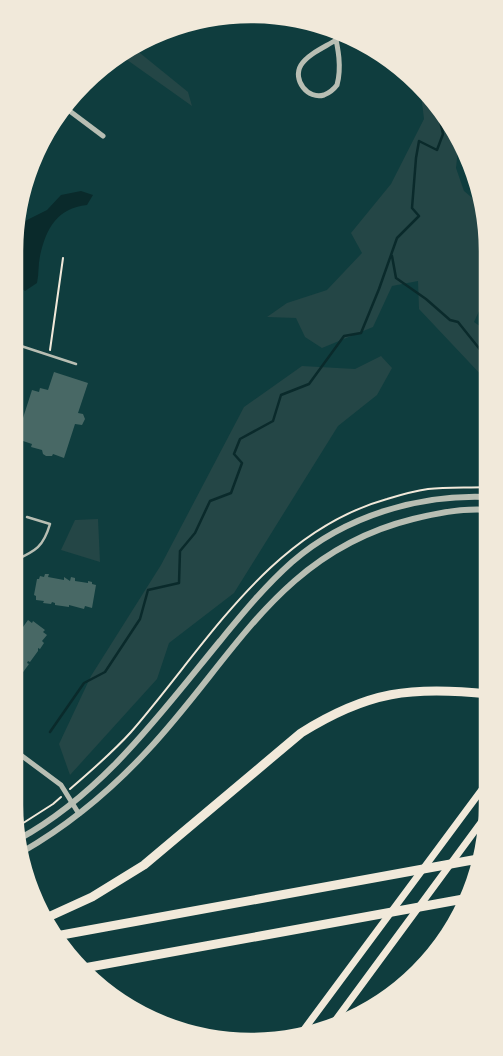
<svg xmlns="http://www.w3.org/2000/svg" width="503" height="1056" font-family="'Times New Roman',serif">
	<style>
		.green { fill: #244646 }
		.water { fill: #0a2a2b }
		.lines { fill: none; stroke-linecap: round; stroke-linejoin: round }
		.stream { stroke: #0a2a2b; stroke-width: 2.5 }
		.building { fill: #486865 }
		.path { stroke: #f1e9da; stroke-width: 2 }
		.service { stroke: #b8beb3; stroke-width: 2.5 }
		.minor { stroke: #b8beb3; stroke-width: 5 }
		.tertiary { stroke: #b8beb3; stroke-width: 6 }
		.secondary { stroke: #f1e9da; stroke-width: 7 }
		.motorway { stroke: #f1e9da; stroke-width: 9 }
		.rim { fill: none; stroke: #f1e9da; stroke-width: 2.5 }
	</style>
	<rect width="100%" height="100%" fill="#0f3d3e"/>
	<!-- green -->
	<g class="green">
		<path d="M 135,49 L 188,92 L 192,106 L 123,57 Z"/>
		<path d="M 420,86 L 440,107 L 459,139 L 456,168 L 464,191 L 482,206 L 487,222 L 487,294 L 474,322 L 488,332 L 488,389 L 485,379 L 419,309 L 418,281 L 392,286 L 373,327 L 322,348 L 305,337 L 296,318 L 267,317 L 287,303 L 327,290 L 362,253 L 351,233 L 391,184 L 424,119 Z"/>
		<path d="M 381,356 L 392,368 L 377,395 L 338,426 L 234,593 L 169,643 L 157,679 L 70,775 L 59,744 L 91,676 L 161,565 L 244,407 L 302,366 L 355,369 Z"/>
		<path d="M 98,519 L 100,562 L 61,550 L 75,520 Z"/>
	</g>
	<!-- water -->
	<path class="water" d="M 81,191 L 93,195 L 87,205 C 57,208 46,229 40,256 C 38,265 39,274 37,283 L 25,291 L 14,283 L 14,251 L 19,224 L 47,210 L 61,195 Z"/>
	<g class="lines">
		<!-- stream -->
		<g class="stream">
			<path d="M 392,256 L 396,278 L 426,299 L 450,320 L 458,322 L 482,352 L 488,353"/>
			<path d="M 50,732 L 84,683 L 105,672 L 140,619 L 148,590 L 179,583 L 180,551 L 195,533 L 210,501 L 231,493 L 242,463 L 234,454 L 240,439 L 273,421 L 281,395 L 309,384 L 344,336 L 361,333 L 379,289 L 397,238 L 419,216 L 412,208 L 416,158 L 419,141 L 437,150 L 443,134 L 436,103"/>
		</g>
	</g>
	<!-- building -->
	<g class="building">
		<path d="M 54,372 L 88,383 L 78,413 L 83,414 L 85,419 L 82,425 L 75,424 L 64,458 L 53,454 L 52,456 L 46,456 L 43,454 L 42,450 L 31,447 L 32,444 L 14,438 L 20,417 L 23,418 L 32,390 L 39,392 L 40,388 L 48,390 Z"/>
		<path d="M 45,574 L 49,574 L 48,577 L 64,580 L 64,577 L 70,581 L 71,577 L 75,578 L 75,581 L 88,583 L 88,581 L 92,582 L 92,584 L 96,585 L 92,608 L 85,606 L 84,609 L 69,605 L 69,607 L 55,605 L 55,603 L 52,602 L 51,604 L 43,603 L 44,601 L 36,600 L 36,596 L 34,595 L 37,579 L 39,579 L 40,576 L 44,577 Z"/>
		<path d="M 28,620 L 32,623 L 33,621 L 45,630 L 43,632 L 47,635 L 42,641 L 44,643 L 40,649 L 38,648 L 38,651 L 30,662 L 28,661 L 27,663 L 29,664 L 21,675 L 18,673 L 14,682 L 14,638 L 16,636 L 14,635 L 21,625 L 23,627 Z"/>
	</g>
	<g class="lines">
		<!-- path -->
		<g class="path">
			<path d="M 50,350 L 63,258"/>
			<path d="M 70,789 C 91,771 112,753 131,732 C 206,646 269,532 387,499 C 400,495 414,491 428,489 C 447,487 468,488 488,487"/>
			<path d="M 17,827 L 53,804 L 61,797"/>
		</g>
		<!-- service -->
		<g class="service">
			<path d="M 14,350 L 18,345 L 76,364"/>
			<path d="M 14,561 C 35,551 43,548 50,524 L 27,517"/>
		</g>
		<!-- minor -->
		<g class="minor">
			<path d="M 334,30 C 338,48 342,67 337,85 C 334,89 329,93 324,95 C 308,100 292,80 301,65 C 308,54 325,47 336,40"/>
			<path d="M 67,109 L 103,136"/>
			<path d="M 14,750 L 61,785 L 79,814"/>
		</g>
		<!-- tertiary -->
		<g class="tertiary">
			<path d="M 19,839 C 103,793 161,713 220,641 C 243,613 265,586 292,562 C 345,516 419,494 488,497"/>
			<path d="M 22,852 C 69,825 111,790 148,750 C 234,658 279,552 413,519 C 437,513 464,508 488,510"/>
		</g>
		<!-- secondary -->
		<g class="secondary">
			<path d="M 332,1025 L 488,813"/>
			<path d="M 300,1035 L 489,780"/>
		</g>
		<!-- motorway -->
		<g class="motorway">
			<path d="M 46,918 L 92,897 L 144,865 L 301,733 C 368,691 411,686 489,694"/>
			<path d="M 56,936 L 478,859"/>
			<path d="M 84,968 L 469,898"/>
		</g>
	</g>
	<!-- crop -->
	<path d="M0 0H503V1056H0ZM251 22H251A229 229 0 0 1 480 251V805A229 229 0 0 1 251 1034H251A229 229 0 0 1 22 805V251A229 229 0 0 1 251 22Z" fill="#f1e9da" fill-rule="evenodd"/>
	<path class="rim" d="M251 22H251A229 229 0 0 1 480 251V805A229 229 0 0 1 251 1034H251A229 229 0 0 1 22 805V251A229 229 0 0 1 251 22Z"/>
</svg>
